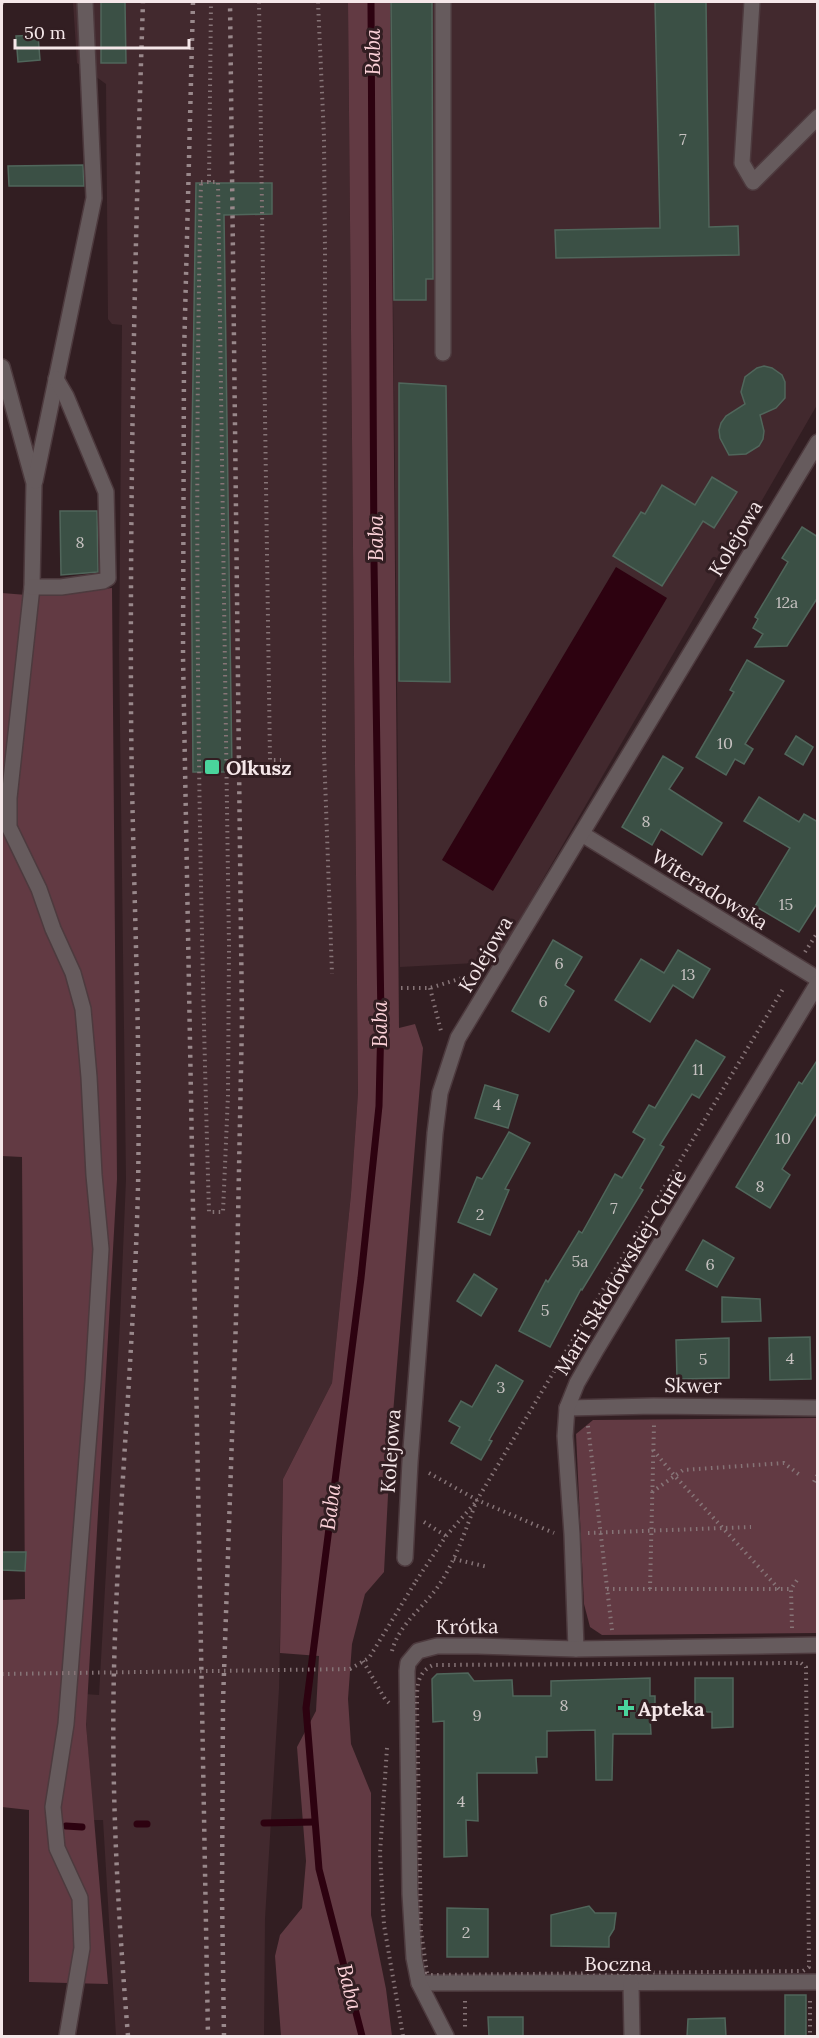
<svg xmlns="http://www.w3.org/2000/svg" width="819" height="2038" font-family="Lora,serif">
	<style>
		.built { fill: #42292e }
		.green { fill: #623a43 }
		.water { fill: #2d0210 }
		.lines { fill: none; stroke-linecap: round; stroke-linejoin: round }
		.stream { stroke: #2d0210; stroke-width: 7 }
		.building { fill: #3b5045; stroke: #50665b; stroke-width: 1.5 }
		.minor-casing { stroke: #4d3a3e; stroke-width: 18 }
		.path { stroke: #867477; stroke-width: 4; stroke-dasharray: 1.5 4.5; stroke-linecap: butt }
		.minor { stroke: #665b5d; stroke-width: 15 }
		.rail { stroke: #99888b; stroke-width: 4.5; stroke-dasharray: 3 6; stroke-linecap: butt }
		.path-bridge { stroke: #867477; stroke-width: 4; stroke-dasharray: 1.5 4.5; stroke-linecap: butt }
		.poi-dot { fill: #4ad49c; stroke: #321e22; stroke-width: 2 }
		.labels { text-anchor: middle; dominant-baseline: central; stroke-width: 6; stroke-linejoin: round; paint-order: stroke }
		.number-label { font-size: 16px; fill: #c6c1c0 }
		.street-label { font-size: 20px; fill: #f5e7e9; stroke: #321e22 }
		.poi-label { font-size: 20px; font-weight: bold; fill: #f5e7e9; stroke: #321e22; text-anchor: start }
		.water-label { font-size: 21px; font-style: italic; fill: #fad0d7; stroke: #321e22 }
	</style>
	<rect width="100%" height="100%" fill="#321e22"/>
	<!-- built -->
	<g class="built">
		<path d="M 73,2 L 348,2 L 358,1093 L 351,1194 L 332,1383 L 283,1479 L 279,1689 L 265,1919 L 264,2036 L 116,2036 L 103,1820 L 93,1820 L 84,1694 L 99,1695 L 120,1322 L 126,1179 L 119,650 L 122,325 L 112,324 L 108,319 L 106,84 L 77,63 Z"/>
		<path d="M 390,2 L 817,2 L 817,405 L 495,962 L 400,967 Z"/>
	</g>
	<!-- green -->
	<g class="green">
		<path d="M 348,2 L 390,2 L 399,1028 L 415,1024 L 423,1048 L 391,1438 L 384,1572 L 365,1594 L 352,1644 L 348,1699 L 351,1744 L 371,1793 L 371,1915 L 386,1989 L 392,2036 L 281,2036 L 275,1956 L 280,1935 L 302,1908 L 306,1861 L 297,1747 L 316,1711 L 319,1656 L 280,1653 L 283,1479 L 332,1383 L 351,1194 L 358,1093 Z"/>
		<path d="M 112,588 L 117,1179 L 86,1724 L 108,1984 L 29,1982 L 29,1810 L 2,1807 L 2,1600 L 25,1599 L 22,1157 L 2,1156 L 2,593 L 39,596 Z"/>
		<path d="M 817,1418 L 817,1633 L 602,1635 L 590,1627 L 584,1604 L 576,1434 L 593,1420 Z"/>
	</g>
	<!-- water -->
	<path class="water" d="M 616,567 L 667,598 L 493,891 L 442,860 Z"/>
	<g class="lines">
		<!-- stream -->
		<g class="stream">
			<path d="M 264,1823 L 314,1822"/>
			<path d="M 137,1824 L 147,1824"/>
			<path d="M 66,1826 L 82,1827"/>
			<path d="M 362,2036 L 319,1869 L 306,1708 L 361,1278 L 379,1106 L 381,1019 L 374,562 L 371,2"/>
		</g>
	</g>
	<!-- building -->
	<g class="building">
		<path d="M 101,2 L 125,2 L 126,63 L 101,63 Z"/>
		<path d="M 391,2 L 432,2 L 433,279 L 426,279 L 426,300 L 394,300 Z"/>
		<path d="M 655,2 L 706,2 L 709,227 L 738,226 L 739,255 L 556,258 L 555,230 L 660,228 Z"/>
		<path d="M 38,35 L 40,60 L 18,62 L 16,36 Z"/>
		<path d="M 83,165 L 84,186 L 9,186 L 8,166 Z"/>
		<path d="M 196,183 L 272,183 L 272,214 L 224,215 L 232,772 L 193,772 L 191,503 Z"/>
		<path d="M 764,366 L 772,368 L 782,375 L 785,382 L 785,398 L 776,408 L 760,415 L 764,431 L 763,439 L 759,446 L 746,454 L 729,455 L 720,438 L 719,430 L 721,423 L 726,416 L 745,404 L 741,392 L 745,377 L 757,368 Z"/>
		<path d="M 399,383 L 446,386 L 450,682 L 399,681 Z"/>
		<path d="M 712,477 L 737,492 L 714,528 L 703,521 L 662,586 L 613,556 L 641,512 L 645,514 L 662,485 L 695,505 Z"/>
		<path d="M 60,511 L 97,511 L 98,572 L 61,575 Z"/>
		<path d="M 802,527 L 818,537 L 818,597 L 787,646 L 755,647 L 763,634 L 753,628 L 758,619 L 755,617 L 788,562 L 782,558 Z"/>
		<path d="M 747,660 L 784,681 L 745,744 L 753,749 L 744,764 L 735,759 L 726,775 L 696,757 L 734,692 L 730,690 Z"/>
		<path d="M 796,736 L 813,747 L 803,765 L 785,754 Z"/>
		<path d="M 663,756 L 683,768 L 669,789 L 722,823 L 702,855 L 661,829 L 652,845 L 622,827 Z"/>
		<path d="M 759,797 L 799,822 L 804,814 L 818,822 L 818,902 L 799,932 L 755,906 L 790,848 L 744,821 Z"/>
		<path d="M 553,940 L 582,957 L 565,985 L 574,991 L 549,1032 L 512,1011 Z"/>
		<path d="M 678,950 L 710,969 L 693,998 L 673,985 L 650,1022 L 615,1000 L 641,959 L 664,973 Z"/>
		<path d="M 696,1040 L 725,1057 L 699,1098 L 692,1094 L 660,1145 L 664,1147 L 640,1188 L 643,1190 L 582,1290 L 581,1289 L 550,1347 L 519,1331 L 546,1280 L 548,1282 L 579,1231 L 582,1233 L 615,1174 L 622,1178 L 645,1139 L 633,1132 L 649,1105 L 655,1108 Z"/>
		<path d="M 818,1059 L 818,1111 L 782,1169 L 790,1175 L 770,1208 L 736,1187 L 799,1082 L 802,1084 Z"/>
		<path d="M 485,1085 L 518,1095 L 508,1128 L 475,1118 Z"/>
		<path d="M 509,1132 L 530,1143 L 505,1189 L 509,1190 L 490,1235 L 458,1222 L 477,1177 L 482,1179 Z"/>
		<path d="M 703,1240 L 734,1258 L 717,1287 L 686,1270 Z"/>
		<path d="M 474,1274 L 497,1289 L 481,1316 L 457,1301 Z"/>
		<path d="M 722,1297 L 760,1299 L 761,1321 L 722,1322 Z"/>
		<path d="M 810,1337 L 811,1379 L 770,1380 L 769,1338 Z"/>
		<path d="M 729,1338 L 729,1378 L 677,1379 L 676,1340 Z"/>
		<path d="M 496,1365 L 523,1381 L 489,1440 L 492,1441 L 481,1460 L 451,1443 L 460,1427 L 449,1421 L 461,1401 L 472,1407 Z"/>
		<path d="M 2,1552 L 26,1552 L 25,1571 L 2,1570 Z"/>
		<path d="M 468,1673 L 474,1681 L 512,1680 L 513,1696 L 551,1696 L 551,1681 L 650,1678 L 650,1696 L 655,1696 L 655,1718 L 650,1718 L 651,1734 L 613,1734 L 612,1780 L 596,1780 L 595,1730 L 547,1731 L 547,1757 L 536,1757 L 537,1773 L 477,1773 L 478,1821 L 466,1820 L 467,1856 L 444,1857 L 444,1721 L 433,1722 L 432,1679 L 437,1674 Z"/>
		<path d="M 695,1678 L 733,1678 L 733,1727 L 712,1728 L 712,1712 L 695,1712 Z"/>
		<path d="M 589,1906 L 595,1913 L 616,1913 L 614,1929 L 609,1937 L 609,1947 L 551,1946 L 551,1915 Z"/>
		<path d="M 447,1908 L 488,1909 L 488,1957 L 447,1957 Z"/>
		<rect x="785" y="1995" width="21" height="42"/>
		<path d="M 488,2017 L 523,2017 L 523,2037 L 489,2037 Z"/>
		<path d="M 725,2018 L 726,2037 L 687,2037 L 688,2019 Z"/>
	</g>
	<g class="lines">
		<!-- minor casing -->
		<g class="minor-casing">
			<g id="minor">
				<path d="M 443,2 L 443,353"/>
				<path d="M 752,2 L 742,163 L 753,182 L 818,117"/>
				<path d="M 2,367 L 34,483 L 32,587 L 9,798 L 9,827 L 39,889 L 53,929 L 73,973 L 83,1009 L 89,1077 L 94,1175 L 101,1249 L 93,1382 L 66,1724 L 53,1807 L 57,1848 L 80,1898 L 82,1948 L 67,2036"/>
				<path d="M 35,481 L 94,198 L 85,2"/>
				<path d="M 32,587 L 61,587 L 103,581 L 108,578 L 106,492 L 66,396 L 56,379"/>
				<path d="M 582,834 L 818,979"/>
				<path d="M 567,1408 L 654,1406 L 818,1408"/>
				<path d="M 405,1558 L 410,1462 L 435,1133 L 440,1093 L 458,1038 L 818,442"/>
				<path d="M 576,1649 L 572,1534 L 565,1436 L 567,1408 L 577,1383 L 596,1350 L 818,983"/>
				<path d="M 419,1983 L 818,1982"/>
				<path d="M 631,1984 L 632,2036"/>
				<path d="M 446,2036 L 419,1983 L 414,1958 L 410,1894 L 407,1671 L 408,1663 L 418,1651 L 437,1646 L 477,1646 L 576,1649 L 818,1645"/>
			</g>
		</g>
		<!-- path -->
		<g class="path">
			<path d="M 259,2 L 270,760 L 281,760"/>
			<path d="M 318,2 L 324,137 L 325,252 L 324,751 L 332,974"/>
			<path d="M 2,3 L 4,2"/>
			<path d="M 201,182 L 218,182 L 229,946 L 228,1095 L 223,1212 L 209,1212 C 199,869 193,526 201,182 Z"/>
			<path d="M 209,182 L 211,2"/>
			<path d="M 805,952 L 818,932"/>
			<path d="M 401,988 L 430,988 L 475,974"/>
			<path d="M 430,988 L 441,1031"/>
			<path d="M 588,1426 L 612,1630"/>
			<path d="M 653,1450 L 674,1475 L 779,1589"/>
			<path d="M 429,1473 L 477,1500 L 554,1533"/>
			<path d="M 814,1482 L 818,1474"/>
			<path d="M 652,1492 L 683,1470 L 784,1463 L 801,1476"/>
			<path d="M 424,1522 L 446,1536"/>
			<path d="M 588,1533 L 751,1527"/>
			<path d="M 454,1559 L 488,1567"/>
			<path d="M 416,1581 L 446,1536 L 475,1503"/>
			<path d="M 607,1589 L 791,1589"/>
			<path d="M 650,1589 L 654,1424"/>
			<path d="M 792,1628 L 791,1589 L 799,1577"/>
			<path d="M 392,1651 C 399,1623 426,1606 441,1582 C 457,1557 466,1528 477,1500 L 783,989"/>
			<path d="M 363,1661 L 385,1699 L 389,1703"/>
			<path d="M 801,1663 L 806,1667 L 809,1967 L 803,1971 L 431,1975 L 427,1973 L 421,1931 L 417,1705 C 417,1688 416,1673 433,1665 Z"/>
			<path d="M 387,1748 L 380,1853 L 384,1925 L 403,2036"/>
			<path d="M 465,2001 L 465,2030"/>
			<path d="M 810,2001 L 810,2036"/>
		</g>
		<!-- minor -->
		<use href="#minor" class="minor"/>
		<!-- rail -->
		<g class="rail">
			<path d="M 193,2 L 184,355 L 183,656 L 208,2036"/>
			<path d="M 128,2036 C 118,1914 111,1792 114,1669 C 118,1508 134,1349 138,1188 C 141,1028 132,868 131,707 C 130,472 135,237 143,2"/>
			<path d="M 224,2036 L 222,1895 L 223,1702 L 236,1319 L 242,1020 L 230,2"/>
		</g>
		<!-- path-bridge -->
		<path class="path-bridge" d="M 2,1674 L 350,1669 L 369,1658 L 416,1581"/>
	</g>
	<!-- markers -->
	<g class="poi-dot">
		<rect x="204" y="759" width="16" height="16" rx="3"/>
		<path d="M623 1699h6v6h6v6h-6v6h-6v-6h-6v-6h6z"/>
	</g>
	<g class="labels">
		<!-- number labels -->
		<g class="number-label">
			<text x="683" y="139">7</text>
			<text x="80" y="542">8</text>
			<text x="787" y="602">12a</text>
			<text x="725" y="743">10</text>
			<text x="646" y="821">8</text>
			<text x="786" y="904">15</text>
			<text x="559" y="963">6</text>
			<text x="688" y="974">13</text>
			<text x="543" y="1001">6</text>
			<text x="698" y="1069">11</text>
			<text x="497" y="1104">4</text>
			<text x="783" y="1138">10</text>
			<text x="760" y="1186">8</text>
			<text x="614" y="1208">7</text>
			<text x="480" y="1214">2</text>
			<text x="580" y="1261">5a</text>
			<text x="710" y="1264">6</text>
			<text x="545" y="1310">5</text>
			<text x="790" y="1358">4</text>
			<text x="703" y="1359">5</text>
			<text x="501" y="1387">3</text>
			<text x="564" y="1705">8</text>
			<text x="477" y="1715">9</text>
			<text x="461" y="1801">4</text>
			<text x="466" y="1932">2</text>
		</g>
		<!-- street labels -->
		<g class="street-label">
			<text transform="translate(735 538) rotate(-59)">Kolejowa</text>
			<text transform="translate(710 889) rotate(32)">Witeradowska</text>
			<text transform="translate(485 954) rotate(-59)">Kolejowa</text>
			<text transform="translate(620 1272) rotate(-59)">Marii Skłodowskiej-Curie</text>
			<text transform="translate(693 1385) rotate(1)">Skwer</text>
			<text transform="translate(390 1451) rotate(-86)">Kolejowa</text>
			<text transform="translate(467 1626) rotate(-1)">Krótka</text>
			<text x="618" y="1963">Boczna</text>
		</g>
		<!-- poi labels -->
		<g class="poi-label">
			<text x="226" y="767">Olkusz</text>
			<text x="638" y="1708">Apteka</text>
		</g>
		<!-- water labels -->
		<g class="water-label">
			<text transform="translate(372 52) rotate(-90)">Baba</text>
			<text transform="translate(375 538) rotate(-90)">Baba</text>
			<text transform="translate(379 1024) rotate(-90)">Baba</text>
			<text transform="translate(330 1507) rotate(-83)">Baba</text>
			<text transform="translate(350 1987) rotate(76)">Baba</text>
		</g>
	</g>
	<!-- border -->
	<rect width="819" height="2038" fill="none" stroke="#f5e7e9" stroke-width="6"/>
	<!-- scale -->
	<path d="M15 39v9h174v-9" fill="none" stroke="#f5e7e9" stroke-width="3"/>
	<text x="24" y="39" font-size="18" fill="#f5e7e9" stroke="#321e22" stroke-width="4.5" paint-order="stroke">50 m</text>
</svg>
